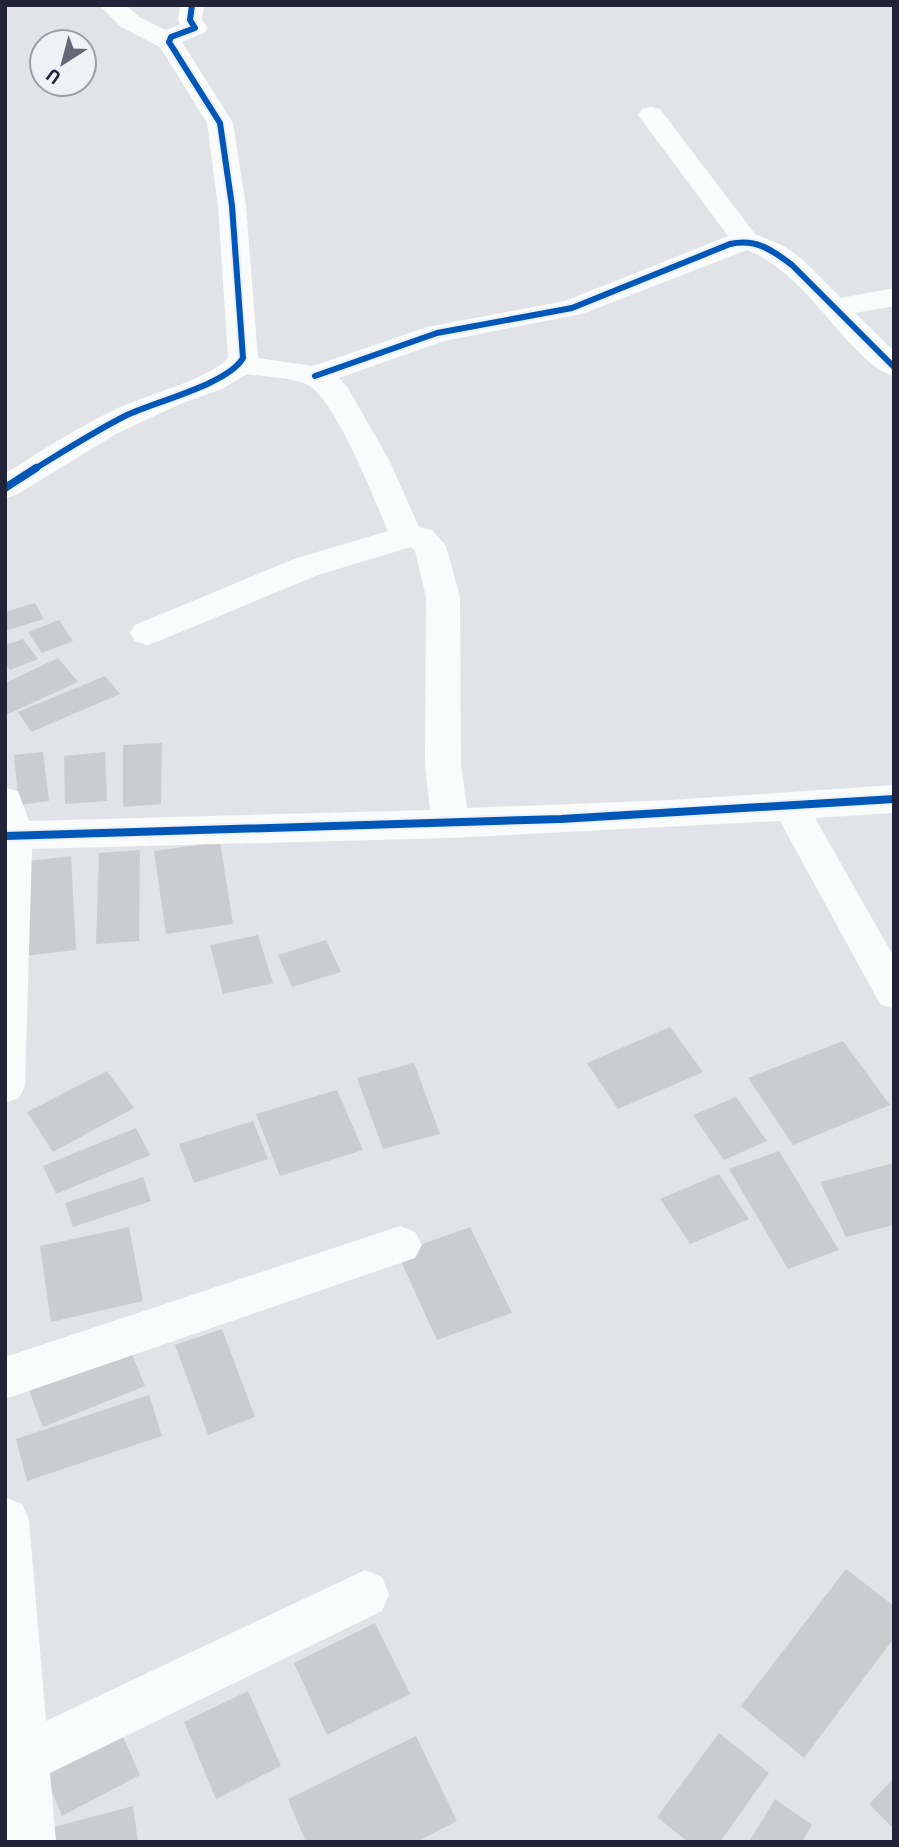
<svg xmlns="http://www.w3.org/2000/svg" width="899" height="1847" font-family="'Titillium Web',sans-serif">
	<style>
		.building { fill: #cacccf }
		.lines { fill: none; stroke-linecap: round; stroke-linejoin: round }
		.minor { fill: #fafbfb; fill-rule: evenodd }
		.cycleway-far1-casing { stroke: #eef1f6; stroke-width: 10 }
		.cycleway-casing { stroke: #eef1f6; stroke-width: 12 }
		.cycleway-far1 { stroke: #0057b8; stroke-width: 6 }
		.cycleway { stroke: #0057b8; stroke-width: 8 }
	</style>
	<rect width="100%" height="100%" fill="#e1e3e6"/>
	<!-- building -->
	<g class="building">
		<path d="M 35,603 L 44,619 L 5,631 L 5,612 Z"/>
		<path d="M 59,620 L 73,641 L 42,653 L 28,632 Z"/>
		<path d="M 23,639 L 38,659 L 10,670 L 5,663 L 5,645 Z"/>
		<path d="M 58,658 L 78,682 L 6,715 L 5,683 Z"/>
		<path d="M 105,676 L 120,694 L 31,732 L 18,712 Z"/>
		<path d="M 162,743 L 161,804 L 123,807 L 123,745 Z"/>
		<path d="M 43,752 L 49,801 L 19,805 L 14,755 Z"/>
		<path d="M 105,752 L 107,801 L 65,804 L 64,756 Z"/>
		<path d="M 220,842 L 233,924 L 166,934 L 154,851 Z"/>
		<path d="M 140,850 L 139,941 L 96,944 L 99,853 Z"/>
		<path d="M 71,856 L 76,950 L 24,956 L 20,862 Z"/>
		<path d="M 258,935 L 273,983 L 223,994 L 210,945 Z"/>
		<path d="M 326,940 L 341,972 L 292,987 L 278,955 Z"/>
		<path d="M 670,1027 L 703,1072 L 618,1109 L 587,1063 Z"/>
		<path d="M 843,1041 L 890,1105 L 793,1145 L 748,1078 Z"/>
		<path d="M 414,1063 L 440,1134 L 383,1149 L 357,1078 Z"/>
		<path d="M 107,1071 L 134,1108 L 53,1152 L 27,1112 Z"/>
		<path d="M 337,1090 L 363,1150 L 280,1176 L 256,1114 Z"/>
		<path d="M 736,1097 L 767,1141 L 724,1160 L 693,1115 Z"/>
		<path d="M 253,1121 L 268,1159 L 194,1183 L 179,1144 Z"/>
		<path d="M 136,1128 L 150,1155 L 56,1194 L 43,1166 Z"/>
		<path d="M 779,1151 L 839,1250 L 788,1269 L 729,1169 Z"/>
		<path d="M 894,1163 L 894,1225 L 846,1237 L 820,1182 Z"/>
		<path d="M 719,1174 L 749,1219 L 690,1244 L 660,1199 Z"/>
		<path d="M 143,1177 L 151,1201 L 73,1227 L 65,1203 Z"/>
		<path d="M 129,1227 L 143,1301 L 51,1322 L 40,1246 Z"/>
		<path d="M 470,1227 L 512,1313 L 437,1340 L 397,1253 Z"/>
		<path d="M 222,1329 L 255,1417 L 208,1435 L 175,1345 Z"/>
		<path d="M 126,1340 L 145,1386 L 43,1427 L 25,1380 Z"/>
		<path d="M 149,1395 L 162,1436 L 27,1481 L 16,1439 Z"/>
		<path d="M 846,1569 L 894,1606 L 894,1638 L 804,1758 L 741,1706 Z"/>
		<path d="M 375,1623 L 410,1694 L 327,1735 L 294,1663 Z"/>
		<path d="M 248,1691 L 281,1766 L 216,1799 L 184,1722 Z"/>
		<path d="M 118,1726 L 140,1775 L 62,1816 L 42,1767 Z"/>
		<path d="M 719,1733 L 769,1773 L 720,1842 L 688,1842 L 657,1817 Z"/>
		<path d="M 416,1736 L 457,1821 L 416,1842 L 306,1842 L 288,1799 Z"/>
		<path d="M 894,1778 L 894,1829 L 869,1804 Z"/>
		<path d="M 775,1799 L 812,1825 L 802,1842 L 749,1842 Z"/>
		<path d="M 133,1806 L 138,1842 L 56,1842 L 54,1827 Z"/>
	</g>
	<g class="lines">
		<!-- minor -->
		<g class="minor">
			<path d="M 99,5 L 126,5 L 139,17 L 166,30 L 180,25 L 178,20 L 180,5 L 204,5 L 202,20 L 208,28 L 204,33 L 182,42 L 233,123 L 246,206 L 258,358 L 313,366 L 427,327 L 565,301 L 728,236 L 638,115 L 642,109 L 651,107 L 660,109 L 755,234 L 784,246 L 802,259 L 841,298 L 894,288 L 894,306 L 855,313 L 894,351 L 894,376 C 875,371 861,354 847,340 C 818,308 788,266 747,250 L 582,314 L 444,341 L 339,378 L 348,388 L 390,462 L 419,527 L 432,530 L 446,546 L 460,597 L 461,764 L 467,808 L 672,800 L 894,785 L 894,813 L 815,818 L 894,957 L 894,1009 L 880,1004 L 780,821 L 450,838 L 32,849 L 25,1086 L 19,1098 L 5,1103 L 5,788 L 18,791 L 29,821 L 430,810 L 425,764 L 426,597 L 415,551 L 411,547 L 318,575 L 159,641 L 147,645 L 135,641 L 130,633 L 135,625 L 294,559 L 388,531 C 375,501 334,395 306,384 C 289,377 265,377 247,374 L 222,389 L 180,404 L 116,434 L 16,495 L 5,498 L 5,473 L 14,468 C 47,447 81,426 116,409 C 145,395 210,379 228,358 L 218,206 L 207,123 L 160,47 L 121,27 Z"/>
			<path d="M 400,1226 L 415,1232 L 422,1245 L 415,1258 L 5,1399 L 5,1357 Z"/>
			<path d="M 5,1497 L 22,1504 L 29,1520 L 46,1721 L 365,1570 L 382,1577 L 389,1594 L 382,1611 L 50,1773 L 56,1842 L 5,1842 Z"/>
		</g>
		<!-- cycleway-far1 casing -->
		<g class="cycleway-far1-casing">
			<g id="cycleway-far1">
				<path d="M 315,376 L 437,333 L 572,308 L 730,244 C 756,238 772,250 792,265 L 894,367"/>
				<path d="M 33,470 C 64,451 95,431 127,415 C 157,401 228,384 243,358 L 232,206 L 220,123 L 169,42 L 171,37 L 195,28 L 190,20 L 192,5"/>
			</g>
		</g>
		<!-- cycleway casing -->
		<g class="cycleway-casing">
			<g id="cycleway">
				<path d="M 5,488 L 36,468"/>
				<path d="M 5,836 L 561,819 L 894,799"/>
			</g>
		</g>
		<!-- cycleway-far1 -->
		<use href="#cycleway-far1" class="cycleway-far1"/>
		<!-- cycleway -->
		<use href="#cycleway" class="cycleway"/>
	</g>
	<!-- border -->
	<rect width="899" height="1847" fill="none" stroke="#212438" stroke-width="14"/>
	<!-- north arrow -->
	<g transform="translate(63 63) rotate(216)"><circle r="33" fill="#eef1f6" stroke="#9c9faa" stroke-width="2"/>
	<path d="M0-5L12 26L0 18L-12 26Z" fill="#646775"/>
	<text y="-10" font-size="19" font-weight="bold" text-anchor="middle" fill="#212438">U</text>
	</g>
</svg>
